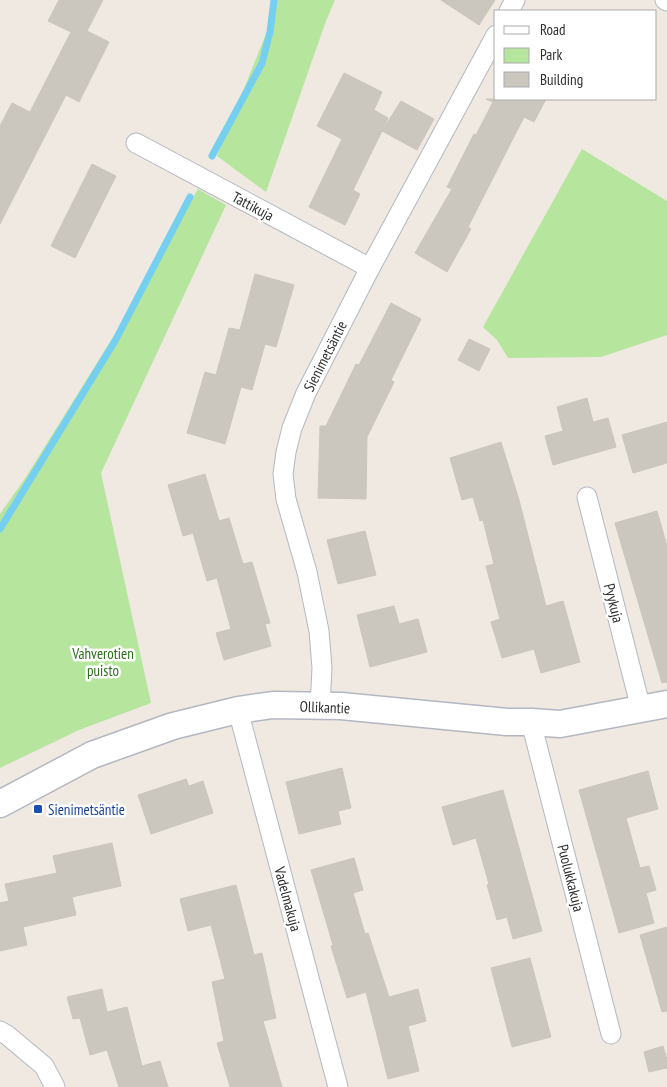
<svg xmlns="http://www.w3.org/2000/svg" width="667" height="1087" font-family="'PT Sans Narrow',sans-serif">
	<style>
		.green { fill: #b6e59e }
		.lines { fill: none; stroke-linecap: round; stroke-linejoin: round }
		.stream { stroke: #75cff0; stroke-width: 7 }
		.building { fill: #cbc7bf; stroke: #cbc5ba }
		.street-casing { stroke: #b4b7c1; stroke-width: 21 }
		.secondary-casing { stroke: #b4b7c1; stroke-width: 29 }
		.street { stroke: #fff; stroke-width: 19 }
		.secondary { stroke: #fff; stroke-width: 26 }
		.transit-dot { fill: #1a4fb4; stroke: #fff; stroke-width: 2 }
		.labels { text-anchor: middle; dominant-baseline: central; stroke-width: 5; stroke-linejoin: round; paint-order: stroke }
		.street-label { font-size: 15px; fill: #2e2e2e; stroke: #fff }
		.park-label { font-size: 15px; fill: #2c6e1b; stroke: #fff }
		.transit-label { font-size: 15px; fill: #164399; stroke: #fff; text-anchor: start }
	</style>
	<rect width="100%" height="100%" fill="#efe9e1"/>
	<!-- green -->
	<g class="green">
		<path d="M 274,0 L 335,0 L 326,21 L 266,192 L 217,156 L 272,19 Z"/>
		<path d="M 582,149 L 667,201 L 667,335 L 601,357 L 508,358 L 497,340 L 483,327 Z"/>
		<path d="M 198,189 L 226,205 L 101,473 L 151,703 L 79,730 L 0,768 L 0,514 L 26,477 L 141,292 Z"/>
	</g>
	<g class="lines">
		<!-- stream -->
		<g class="stream">
			<path d="M 212,156 L 262,63 L 270,32 L 274,0"/>
			<path d="M 0,529 L 115,341 L 190,197"/>
		</g>
	</g>
	<!-- building -->
	<g class="building">
		<path d="M 59,0 L 103,0 L 87,31 L 109,42 L 79,102 L 66,95 L 0,224 L 0,126 L 12,103 L 30,112 L 71,32 L 48,21 Z"/>
		<path d="M 441,0 L 495,0 L 479,25 Z"/>
		<path d="M 344,73 L 382,92 L 374,110 L 388,118 L 382,131 L 401,101 L 434,119 L 417,150 L 382,131 L 353,190 L 360,194 L 345,225 L 309,207 L 342,139 L 317,126 Z"/>
		<path d="M 486,99 L 546,99 L 534,122 L 524,117 L 468,227 L 471,229 L 447,272 L 415,253 L 452,189 L 447,187 L 474,134 L 476,135 L 493,102 Z"/>
		<path d="M 92,164 L 116,176 L 75,258 L 51,246 Z"/>
		<path d="M 255,274 L 294,285 L 276,347 L 265,344 L 252,390 L 241,387 L 225,444 L 187,433 L 205,372 L 216,375 L 229,328 L 240,330 Z"/>
		<path d="M 391,303 L 421,319 L 391,380 L 394,382 L 367,437 L 366,499 L 318,498 L 320,426 L 326,426 L 356,364 L 359,365 Z"/>
		<path d="M 469,339 L 490,349 L 479,371 L 458,360 Z"/>
		<path d="M 587,398 L 593,422 L 608,418 L 616,447 L 553,465 L 545,436 L 563,431 L 557,407 Z"/>
		<path d="M 667,422 L 667,463 L 633,473 L 622,435 Z"/>
		<path d="M 501,442 L 519,500 L 546,606 L 563,601 L 580,662 L 541,673 L 534,649 L 502,658 L 491,622 L 500,619 L 486,566 L 494,564 L 483,520 L 480,521 L 473,497 L 462,500 L 450,458 Z"/>
		<path d="M 205,474 L 219,521 L 229,518 L 243,564 L 252,562 L 270,623 L 265,624 L 271,646 L 224,660 L 216,633 L 231,629 L 217,578 L 207,581 L 193,533 L 183,536 L 168,485 Z"/>
		<path d="M 657,511 L 667,546 L 667,682 L 662,683 L 615,523 Z"/>
		<path d="M 365,531 L 376,575 L 338,584 L 327,540 Z"/>
		<path d="M 394,606 L 399,624 L 418,619 L 427,652 L 370,667 L 357,615 Z"/>
		<path d="M 342,768 L 351,808 L 338,811 L 341,824 L 299,834 L 286,782 Z"/>
		<path d="M 648,771 L 658,809 L 626,818 L 640,868 L 649,866 L 656,890 L 646,893 L 654,923 L 619,933 L 579,790 Z"/>
		<path d="M 186,779 L 189,786 L 203,781 L 213,813 L 151,834 L 138,795 Z"/>
		<path d="M 503,790 L 542,931 L 513,939 L 507,917 L 497,920 L 487,885 L 489,884 L 476,838 L 453,845 L 442,807 Z"/>
		<path d="M 112,843 L 121,886 L 72,897 L 76,915 L 23,927 L 27,945 L 0,951 L 0,903 L 9,901 L 5,884 L 57,873 L 53,856 Z"/>
		<path d="M 354,858 L 363,890 L 353,893 L 365,934 L 368,933 L 389,997 L 418,989 L 426,1021 L 408,1026 L 419,1071 L 388,1079 L 366,992 L 347,998 L 331,946 L 333,945 L 311,870 Z"/>
		<path d="M 236,885 L 254,955 L 262,953 L 276,1018 L 263,1021 L 282,1087 L 230,1087 L 217,1043 L 224,1041 L 212,982 L 225,979 L 211,925 L 188,931 L 180,899 Z"/>
		<path d="M 667,927 L 667,1011 L 662,1012 L 640,935 Z"/>
		<path d="M 530,958 L 551,1037 L 512,1047 L 491,968 Z"/>
		<path d="M 102,989 L 107,1012 L 127,1007 L 142,1066 L 160,1061 L 168,1087 L 119,1087 L 107,1050 L 90,1055 L 80,1018 L 73,1019 L 67,997 Z"/>
		<path d="M 663,1046 L 667,1060 L 667,1068 L 649,1072 L 644,1052 Z"/>
	</g>
	<g class="lines">
		<!-- street casing -->
		<g class="street-casing">
			<g id="street">
				<path d="M 665,0 L 667,1"/>
				<path d="M 509,11 L 515,0"/>
				<path d="M 136,143 L 370,268"/>
				<path d="M 587,497 L 641,709"/>
				<path d="M 320,706 L 322,668 L 319,631 L 307,572 L 286,499 L 283,474 L 286,452 L 292,428 L 306,393 L 370,268 L 496,35"/>
				<path d="M 238,710 L 338,1087"/>
				<path d="M 531,722 L 611,1034"/>
				<path d="M 0,1031 L 7,1035 L 44,1066 L 55,1087"/>
			</g>
		</g>
		<!-- secondary casing -->
		<g class="secondary-casing">
			<path id="secondary" d="M 0,804 L 92,755 L 173,726 L 238,710 L 273,705 L 341,706 L 507,722 L 531,722 L 560,724 L 667,704"/>
		</g>
		<!-- street -->
		<use href="#street" class="street"/>
		<!-- secondary -->
		<use href="#secondary" class="secondary"/>
	</g>
	<!-- markers -->
	<rect class="transit-dot" x="33" y="804" width="10" height="10" rx="2.5"/>
	<g class="labels">
		<!-- street labels -->
		<g class="street-label">
			<text transform="translate(253 206) rotate(28)">Tattikuja</text>
			<text transform="translate(325 356) rotate(-63)">Sienimetsäntie</text>
			<text transform="translate(614 603) rotate(76)">Pyykuja</text>
			<text transform="translate(325 707) rotate(2)">Ollikantie</text>
			<text transform="translate(571 878) rotate(76)">Puolukkakuja</text>
			<text transform="translate(288 899) rotate(75)">Vadelmakuja</text>
		</g>
		<!-- park labels -->
		<g class="park-label">
			<text x="103" y="653">Vahverotien<tspan x="103" dy="17">puisto</tspan></text>
		</g>
		<!-- transit labels -->
		<g class="transit-label">
			<text x="48" y="809">Sienimetsäntie</text>
		</g>
	</g>
	<!-- legend -->
	<rect x="494" y="10" width="162" height="90" fill="#ffffff" stroke="#ababab"/>
	<rect x="504" y="26" width="25" height="8" fill="#ffffff" stroke="#ababab"/>
	<text x="540" y="35" font-size="15" fill="#2e2e2e">Road</text>
	<rect x="504" y="48" width="25" height="15" fill="#b6e59e" stroke="#ababab"/>
	<text x="540" y="60" font-size="15" fill="#2e2e2e">Park</text>
	<rect x="504" y="72" width="25" height="15" fill="#cbc7bf" stroke="#ababab"/>
	<text x="540" y="85" font-size="15" fill="#2e2e2e">Building</text>
</svg>
